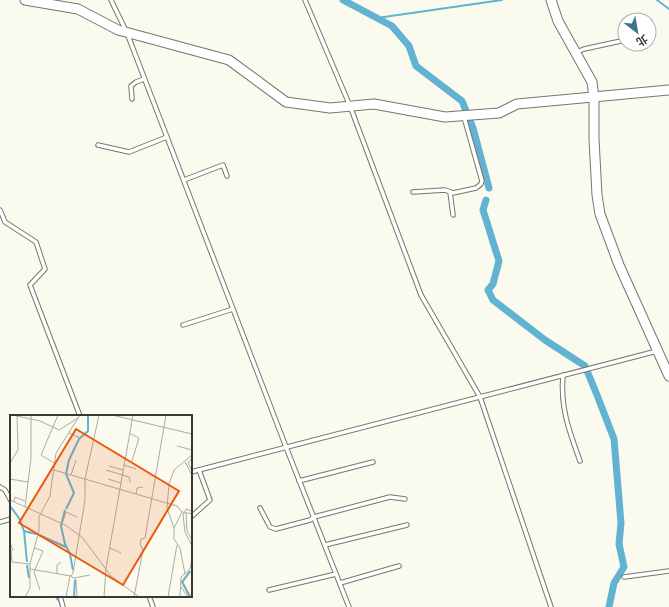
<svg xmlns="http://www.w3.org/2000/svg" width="669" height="607" font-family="Helvetica,'Noto Sans TC',sans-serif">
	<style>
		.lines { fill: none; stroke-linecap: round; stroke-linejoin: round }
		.stream { stroke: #62b2d2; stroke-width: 2 }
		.canal { stroke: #62b2d2; stroke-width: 7 }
		.service-casing { stroke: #77766c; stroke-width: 5.5 }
		.tertiary-casing { stroke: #77766c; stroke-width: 11 }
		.service { stroke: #fff; stroke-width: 3.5 }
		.tertiary { stroke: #fff; stroke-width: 9 }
		.inset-river { fill: none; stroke: #62b2d2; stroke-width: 2 }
		.inset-road { fill: none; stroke: #adaca4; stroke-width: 1 }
		.view { fill: #e8590c; fill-opacity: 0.15; stroke: #e8590c; stroke-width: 2 }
		.inset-edge { fill: none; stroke: #393834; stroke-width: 2 }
	</style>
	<rect width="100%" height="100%" fill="#fbfaef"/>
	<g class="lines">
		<!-- stream -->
		<g class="stream">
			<path d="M 657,0 L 669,9"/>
			<path d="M 377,18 L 502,0"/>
			<path d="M 55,596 L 60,602 L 61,607"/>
		</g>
		<!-- canal -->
		<g class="canal">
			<path d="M 343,0 L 392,26 L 409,46 L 416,66 L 462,101 L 473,128 L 489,188"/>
			<path d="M 486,200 L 483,210 L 499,261 L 493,284 L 488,290 L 493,300 L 545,340 L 585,366 L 597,395 L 614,439 L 621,523 L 619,544 L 624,567 L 614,583 L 609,607"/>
		</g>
		<!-- service casing -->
		<g class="service-casing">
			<g id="service">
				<path d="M 111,0 L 127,33 L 286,447 L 349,607"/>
				<path d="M 305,0 L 350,106 L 421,295 L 480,397 L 551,607"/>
				<path d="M 575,53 L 584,49 L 621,41"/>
				<path d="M 132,99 L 131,86 L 136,82 L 144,79"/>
				<path d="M 98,145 L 129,152 L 167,137"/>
				<path d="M 184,180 L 223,165 L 227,176"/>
				<path d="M 413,192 L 445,190 L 453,193 L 476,188 L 481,184 L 482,181 L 464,117"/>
				<path d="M 450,192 L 453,215"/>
				<path d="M 0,210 L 5,222 L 36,242 L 45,269 L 30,285 L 80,416"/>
				<path d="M 183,325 L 233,309"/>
				<path d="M 563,375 C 560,407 569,431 580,461"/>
				<path d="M 191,472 L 657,351"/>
				<path d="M 299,481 L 373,462"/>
				<path d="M 0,487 L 5,490 L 11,501"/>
				<path d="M 260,508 L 270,527 L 276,529 L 310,520 L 314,517 L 390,497 L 405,499"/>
				<path d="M 191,517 L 210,500 L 199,470"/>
				<path d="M 0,522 L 11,519"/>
				<path d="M 325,545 L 407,525"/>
				<path d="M 624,577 L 669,571"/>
				<path d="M 340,583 L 399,566"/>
				<path d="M 269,590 L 336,574"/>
				<path d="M 60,596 L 63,607"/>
				<path d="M 149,596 L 153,607"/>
			</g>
		</g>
		<!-- tertiary casing -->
		<g class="tertiary-casing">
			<g id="tertiary">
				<path d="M 25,0 L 78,9 L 118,30 L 229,60 L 286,102 L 330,108 L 374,104 L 445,117 L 499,113 L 517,104 L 669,90"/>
				<path d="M 551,0 L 558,21 L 592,82 L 594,98 L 594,139 L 597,195 L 600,214 L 619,265 L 669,376"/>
			</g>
		</g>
		<!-- service -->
		<use href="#service" class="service"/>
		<!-- tertiary -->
		<use href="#tertiary" class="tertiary"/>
	</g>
	<!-- overview -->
	<g transform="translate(10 415)">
		<rect width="182" height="182" fill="#fbfaef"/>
		<path class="inset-river" d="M 0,91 L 9,103 L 14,116 L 17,147M 56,94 L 64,78 L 56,59 L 59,45 L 69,24 L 78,16 L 78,0M 55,95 L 51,111 L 55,129 L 60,139 L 63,155M 14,116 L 26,119M 29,120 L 56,132M 17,150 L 19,163M 180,156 L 172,167 L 180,182M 64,182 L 65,165"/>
		<path class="inset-road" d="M 2,0 L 30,6 L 49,15 L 68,3M 102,0 L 182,19M 59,18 L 70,23M 119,18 L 129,23 L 122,46M 167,31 L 182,35M 182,43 L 178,48 L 182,56M 175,47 L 182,60M 0,48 L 8,35 L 7,1M 44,48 L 31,40 L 48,0M 114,50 L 126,54M 99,51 L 113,55M 44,55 L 160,89 L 167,91 L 172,97 L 182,99M 96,55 L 119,62 L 120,67M 61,60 L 66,45M 0,61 L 0,64 L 18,67M 98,64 L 111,68M 126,79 L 127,73 L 133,72M 0,85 L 55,110 L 72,122 L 101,161 L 129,182M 4,87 L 5,82 L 15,86M 15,92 L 21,43 L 21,0M 182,96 L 176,94 L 173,100 L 175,117 L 182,131M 172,97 L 164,113 L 164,124 L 170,133 L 175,159M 176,98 L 177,116 L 182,125M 52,109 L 56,97 L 67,102M 164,113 L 157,93 L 159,69 L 164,55 L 182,40M 0,128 L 3,135 L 1,136 L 2,147 L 20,149M 24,133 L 33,136 L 24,157M 100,133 L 111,138M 20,154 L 61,161 L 63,158 L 75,85 L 75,64 L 89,0M 24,157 L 30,175M 47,159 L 47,150 L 51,147M 61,161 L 66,165 L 67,182M 64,163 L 80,160M 171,172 L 178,182M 15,182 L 20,173 L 20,149 L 29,115 L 29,102 L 40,81 L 46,38 L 70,0M 56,182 L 60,161M 94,182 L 96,153 L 123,0M 124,182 L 133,135 L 130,129 L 131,124 L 135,123 L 156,0M 158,182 L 167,130M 170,182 L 171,162 L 180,154 L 182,144M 181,182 L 173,167 L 182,155"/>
		<path class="view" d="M 66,14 L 169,76 L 113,170 L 9,108 Z"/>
		<rect width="182" height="182" class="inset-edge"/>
	</g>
	<!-- north arrow -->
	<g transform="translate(637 32) rotate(149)"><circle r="19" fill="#ffffff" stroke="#b0afae"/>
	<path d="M0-3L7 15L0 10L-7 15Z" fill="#3a768d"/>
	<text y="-6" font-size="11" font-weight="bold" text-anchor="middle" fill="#393834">北</text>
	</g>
</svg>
